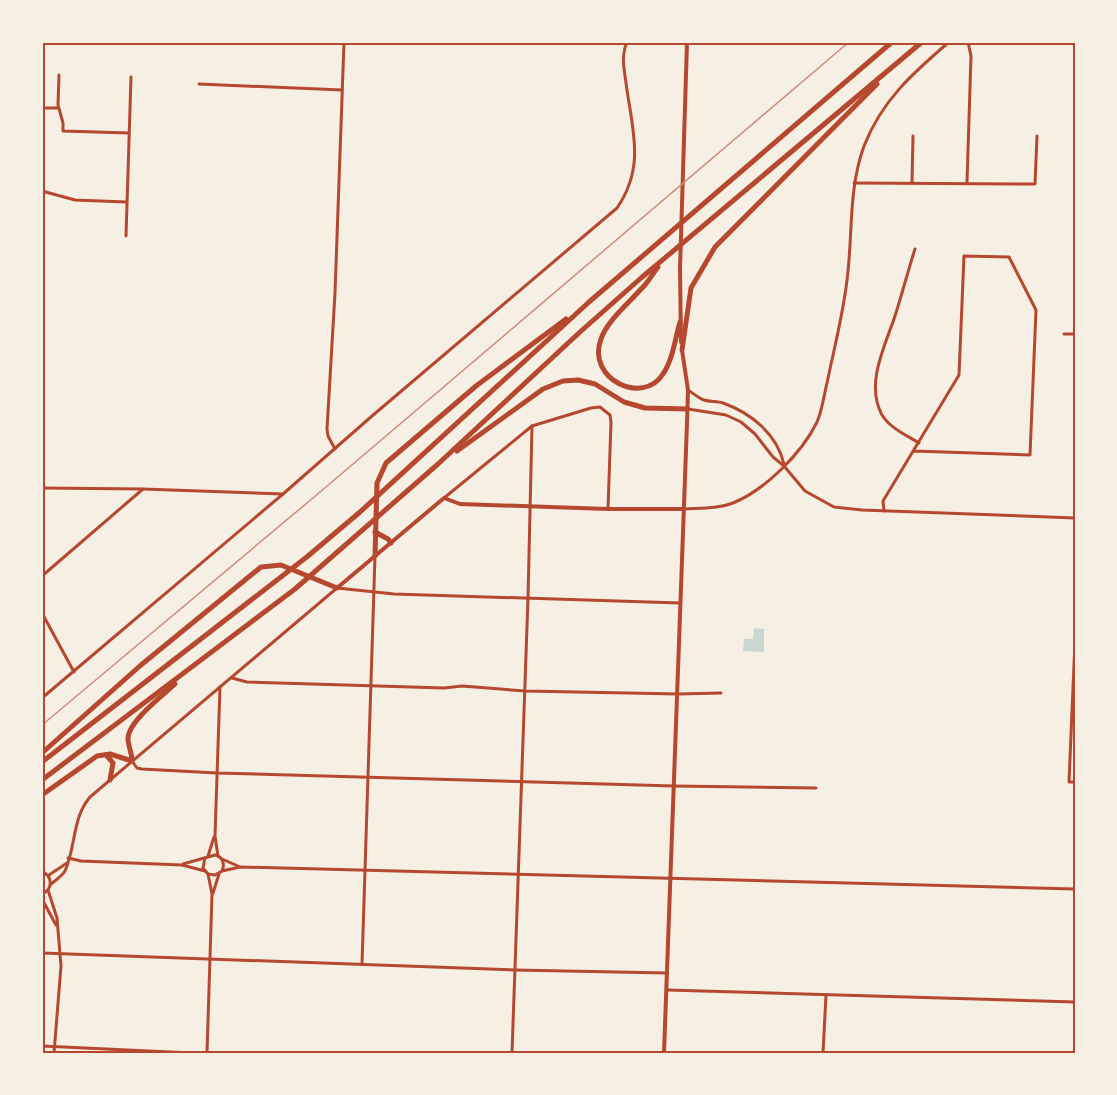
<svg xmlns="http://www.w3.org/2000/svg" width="1117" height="1095" font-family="'DM Sans',sans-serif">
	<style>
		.water { fill: #c9d6d2 }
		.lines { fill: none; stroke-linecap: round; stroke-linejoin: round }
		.minor { stroke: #b5482f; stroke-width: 3 }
		.tertiary { stroke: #b5482f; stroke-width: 3 }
		.secondary { stroke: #b5482f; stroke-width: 4 }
		.motorway { stroke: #b5482f; stroke-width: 5 }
		.rail { stroke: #cf8b77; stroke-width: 1.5 }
		.neatline { fill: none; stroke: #b5482f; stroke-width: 2 }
	</style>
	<rect width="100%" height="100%" fill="#f6efe4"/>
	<!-- water -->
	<path class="water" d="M 754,628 L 764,629 L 764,652 L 743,651 L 744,639 L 753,639 Z"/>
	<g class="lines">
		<!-- minor -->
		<g class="minor">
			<path d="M 59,75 L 58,105 L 63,123 L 63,131 L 129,133"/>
			<path d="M 199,84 L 342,90"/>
			<path d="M 42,108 L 58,108"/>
			<path d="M 912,182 L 913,136"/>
			<path d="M 967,182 L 971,56 L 968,42"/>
			<path d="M 854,183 L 1035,184 L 1037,136"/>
			<path d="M 42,191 L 75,200 L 126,202"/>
			<path d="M 126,236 L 131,77"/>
			<path d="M 915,249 C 908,271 902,294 895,316 C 885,346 865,384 882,415 C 890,428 906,435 919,443"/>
			<path d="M 1064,334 L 1075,334"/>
			<path d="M 335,449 L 328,436 L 327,429 L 335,293 L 344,42"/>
			<path d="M 444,498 L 532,426 L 591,408 L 600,407 L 610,415 L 611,422 L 608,509"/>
			<path d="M 884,511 L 883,501 L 959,375 L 964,256 L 1009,257 L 1036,310 L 1030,455 L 914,451"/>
			<path d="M 42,576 L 143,489"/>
			<path d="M 337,588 L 394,594 L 680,603"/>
			<path d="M 42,613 L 74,672"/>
			<path d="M 1075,641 L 1069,782 L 1075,782"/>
			<path d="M 232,678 L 247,682 L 444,688 L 462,686 L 525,691 L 678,694 L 721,693"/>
			<path d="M 42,698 L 283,494"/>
			<path d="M 132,761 L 137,768 L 142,769 L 217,773 L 674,786 L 816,788"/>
			<path d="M 208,856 L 214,837"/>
			<path d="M 218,856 L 215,836 L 220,687"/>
			<path d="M 68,858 L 81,861 L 182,865 L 205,871"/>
			<path d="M 222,859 L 238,866"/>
			<path d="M 183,864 L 215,855 C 223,857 225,864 222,871 L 215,875 L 208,874 L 203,868 L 205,858"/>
			<path d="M 222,871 L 240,867 L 1075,889"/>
			<path d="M 48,890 L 57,918 L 61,966 L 54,1053"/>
			<path d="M 213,893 L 219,874"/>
			<path d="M 42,899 L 56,925"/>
			<path d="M 42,953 L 515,970 L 667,973"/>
			<path d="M 362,964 L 375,556"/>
			<path d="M 667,990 L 1075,1002"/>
			<path d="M 42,1046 L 192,1053"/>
			<path d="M 207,1053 L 212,894 L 208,874"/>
			<path d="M 512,1053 L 528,598 L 532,426"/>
			<path d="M 823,1053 L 826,995"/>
		</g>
		<!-- tertiary -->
		<g class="tertiary">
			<path d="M 688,390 C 693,393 698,398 704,400 C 710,402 717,401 723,403 C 751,413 777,434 784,464"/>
			<path d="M 688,409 L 726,415 L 741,422 L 755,434 L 773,457 L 784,466 L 805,491 L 834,507 L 862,510 L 1075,518"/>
			<path d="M 42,488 L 143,489 L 283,494 L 372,416 L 617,208 C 646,166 632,129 626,83 C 624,68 621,56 627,42"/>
			<path d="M 684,509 C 701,508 718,509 733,503 C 765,490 802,453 817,422 C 822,411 824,395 827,383 C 834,349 843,315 847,280 C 853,235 848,190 864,146 C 882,100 913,73 949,42"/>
			<path d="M 42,871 C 53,877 53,889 42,894"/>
			<path d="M 49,875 L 67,863"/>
			<path d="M 51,884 C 56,880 62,876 65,871 C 76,847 72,818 90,797 L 337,588"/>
		</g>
		<!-- secondary -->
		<g class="secondary">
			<path d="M 681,342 L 680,269 L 687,42"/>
			<path d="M 337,588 L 444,498 L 460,504 L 608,509 L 684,509"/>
			<path d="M 664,1053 L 687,423 L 688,390 L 682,350"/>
		</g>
		<!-- motorway -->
		<g class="motorway">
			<path d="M 658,267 C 652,274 648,283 641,289 C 628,304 607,321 601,339 C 586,379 643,406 663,374 C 673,359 675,339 680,322"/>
			<path d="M 682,350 L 691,288 L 715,247 L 877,84"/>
			<path d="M 457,451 L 543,389 L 563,381 L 578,380 L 595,384 L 624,402 L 645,408 L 688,409"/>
			<path d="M 375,532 L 388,539 L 391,543"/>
			<path d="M 375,556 L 377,483 L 386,463 L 476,386 L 566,319"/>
			<path d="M 42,753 L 141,665 L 261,567 L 281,565 L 337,588"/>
			<path d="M 107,756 L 113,763 L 110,780"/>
			<path d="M 42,762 L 308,556 L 360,512 L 589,302 L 892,42"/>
			<path d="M 42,780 L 295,589 L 438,464 L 580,332 L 641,278 L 922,42"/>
			<path d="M 42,795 L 97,756 L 110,754 L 132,761 C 132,753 128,746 128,738 C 129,721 162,696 175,684"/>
		</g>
		<!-- rail -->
		<path class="rail" d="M 42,725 L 326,487 L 849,42"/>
	</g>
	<!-- border -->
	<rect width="1117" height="1095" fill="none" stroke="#f6efe4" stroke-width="87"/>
	<rect x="44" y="44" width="1030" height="1008" class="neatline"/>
</svg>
